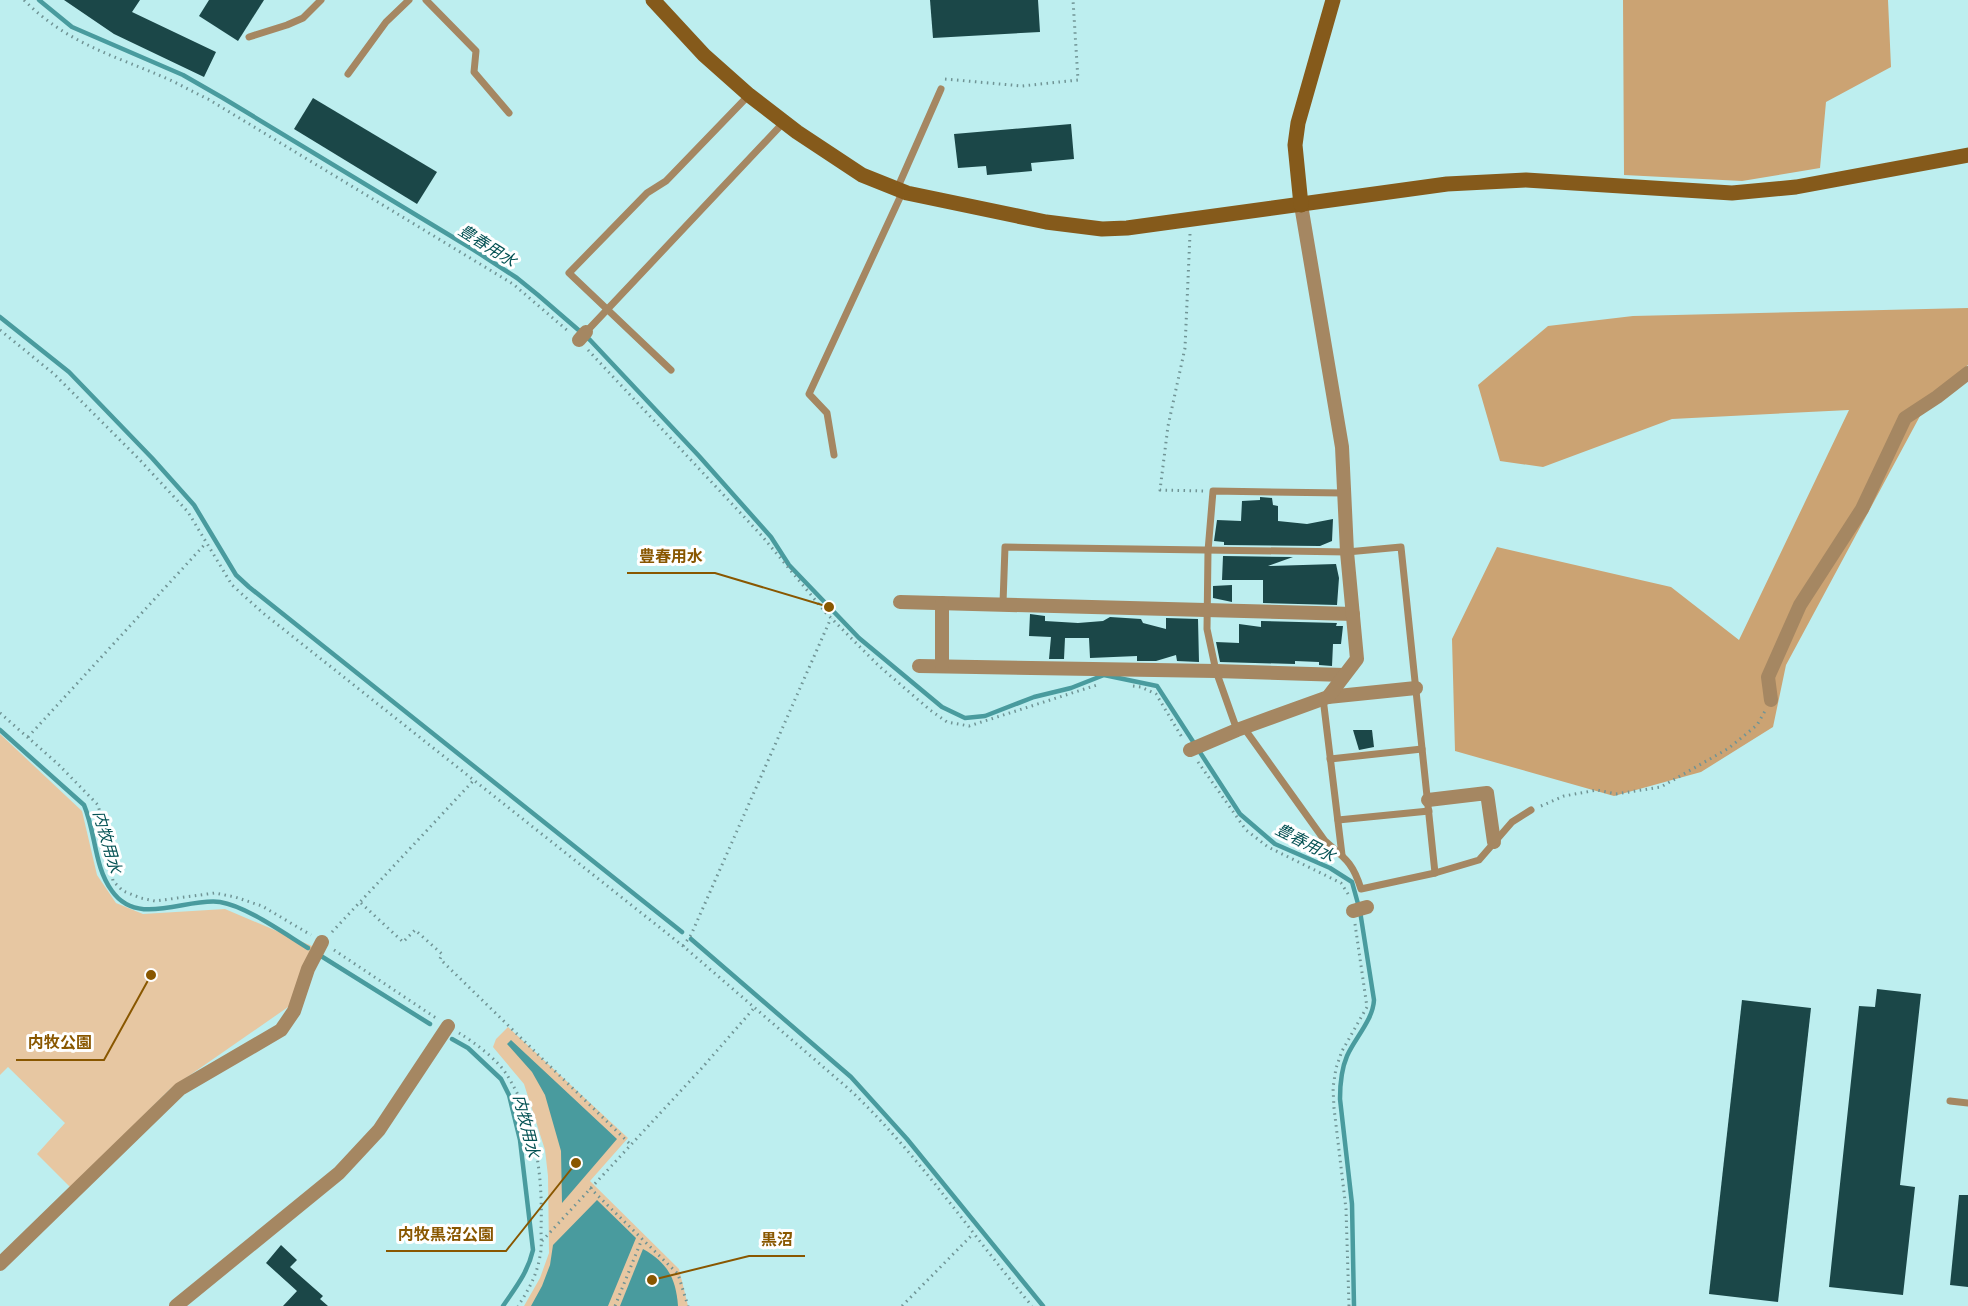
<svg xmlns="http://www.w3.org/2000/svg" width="1968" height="1306" font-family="Signika,'Noto Sans JP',sans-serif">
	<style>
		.green { fill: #e7c7a2 }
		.forest { fill: #cba373 }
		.water { fill: #499b9e }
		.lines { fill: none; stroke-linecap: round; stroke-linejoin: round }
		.stream { stroke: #499b9e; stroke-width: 4.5 }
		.building { fill: #1b4748 }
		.path { stroke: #709495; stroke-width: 3; stroke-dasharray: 1.5 4.5; stroke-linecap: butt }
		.lane { stroke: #a58762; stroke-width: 7 }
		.street { stroke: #a58762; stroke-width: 14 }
		.secondary { stroke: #855a1b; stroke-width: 15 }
		.labels { text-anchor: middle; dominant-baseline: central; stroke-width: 6; stroke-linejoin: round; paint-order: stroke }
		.water-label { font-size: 16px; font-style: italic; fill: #055254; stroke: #fff }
		.leader { fill: none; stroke: #895700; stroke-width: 2 }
		.callout-dot { fill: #895700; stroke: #fff; stroke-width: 2 }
		.callout-label { font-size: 16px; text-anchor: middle; font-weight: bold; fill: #895700; stroke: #fff; stroke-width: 6; stroke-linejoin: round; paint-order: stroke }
	</style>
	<rect width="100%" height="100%" fill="#bdeeef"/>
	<!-- green -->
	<g class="green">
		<path d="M 0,734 L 82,811 L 97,875 L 116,903 L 143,914 L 225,909 L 312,946 L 291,1005 L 170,1089 L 71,1188 L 37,1154 L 65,1123 L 8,1067 L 0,1075 Z"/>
		<path d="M 508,1027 L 628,1138 L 590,1181 L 679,1269 L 688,1306 L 524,1306 L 540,1278 L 549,1253 L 548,1176 L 545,1150 L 524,1084 L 493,1047 L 496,1039 Z"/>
	</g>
	<!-- forest -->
	<g class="forest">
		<path d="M 1623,0 L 1888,0 L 1891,67 L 1826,102 L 1820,168 L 1742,181 L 1624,175 Z"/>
		<path d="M 1968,308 L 1968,365 L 1927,403 L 1786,665 L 1773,727 L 1701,772 L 1614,796 L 1455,751 L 1452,639 L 1497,547 L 1671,587 L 1739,640 L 1849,410 L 1672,419 L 1543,467 L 1500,461 L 1478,385 L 1548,326 L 1633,316 Z"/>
	</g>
	<!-- water -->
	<g class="water">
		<path d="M 511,1040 L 617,1139 L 562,1203 L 561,1151 L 545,1095 L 532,1072 L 507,1044 Z"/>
		<path d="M 597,1200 L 636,1238 L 608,1306 L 531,1306 L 542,1286 L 550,1265 L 553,1245 Z"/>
		<path d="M 643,1249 C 668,1263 676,1279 678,1306 L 620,1306 Z"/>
	</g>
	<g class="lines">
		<!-- stream -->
		<g class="stream">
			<path d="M 39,0 L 72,27 L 183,75 L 223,98 L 474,250 L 517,278 L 538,295 L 590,340 L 699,456 L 771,537 L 789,565 L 859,638 L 942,707 L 965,718 L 985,716 L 1034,697 L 1071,688 L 1104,675 L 1157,686 L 1240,814 L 1275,844 L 1330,868 L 1352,882 L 1360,911 L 1374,1000 C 1373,1020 1355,1038 1347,1056 C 1341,1070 1340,1084 1340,1099 L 1352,1204 L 1354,1306"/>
			<path d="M 0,317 L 69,372 L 152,458 L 194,505 L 236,575 L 249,587 L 682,932"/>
			<path d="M 0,730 L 84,805 C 96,833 94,867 112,891 C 138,928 187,897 220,902 C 246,906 285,934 308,948"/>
			<path d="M 691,939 L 851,1077 L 907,1139 L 1043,1306"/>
			<path d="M 321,956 L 430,1024"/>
			<path d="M 452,1039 L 468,1048 L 501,1079 L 509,1095 L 520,1140 L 533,1250 C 528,1272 516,1287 503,1306"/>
		</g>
	</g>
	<!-- building -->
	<g class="building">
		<path d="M 64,0 L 140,0 L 132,12 L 216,52 L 204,77 L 114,34 Z"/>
		<path d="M 209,0 L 264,0 L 238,41 L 199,16 Z"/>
		<path d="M 930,0 L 1038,0 L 1040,32 L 933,38 Z"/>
		<path d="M 313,98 L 437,172 L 417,204 L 294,129 Z"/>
		<path d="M 1071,124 L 1074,159 L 1031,163 L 1032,171 L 987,175 L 986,166 L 958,168 L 954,134 Z"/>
		<path d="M 1260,497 L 1272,498 L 1273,505 L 1278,506 L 1278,521 L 1307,524 L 1333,519 L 1332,541 L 1320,546 L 1224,545 L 1224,542 L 1214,541 L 1217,520 L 1241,521 L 1242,501 L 1260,500 Z"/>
		<path d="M 1223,556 L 1293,557 L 1268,566 L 1336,564 L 1339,578 L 1337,605 L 1263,603 L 1263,580 L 1222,580 Z"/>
		<path d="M 1232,585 L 1232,602 L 1213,598 L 1213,586 Z"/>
		<path d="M 1030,614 L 1045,616 L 1045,621 L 1078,623 L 1103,621 L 1110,617 L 1141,619 L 1143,623 L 1166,629 L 1166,618 L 1198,619 L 1199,662 L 1177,661 L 1176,655 L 1156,661 L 1137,661 L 1137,656 L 1090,658 L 1089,638 L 1065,638 L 1064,659 L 1049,659 L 1051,637 L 1029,636 Z"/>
		<path d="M 1261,621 L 1337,623 L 1336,626 L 1343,626 L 1341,644 L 1333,644 L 1332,666 L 1319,665 L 1319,662 L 1295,661 L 1295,664 L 1220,662 L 1216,642 L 1239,643 L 1239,624 L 1261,627 Z"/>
		<path d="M 1353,730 L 1372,730 L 1374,747 L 1359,750 Z"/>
		<path d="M 1877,989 L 1921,994 L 1900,1185 L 1915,1187 L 1903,1295 L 1829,1287 L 1859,1006 L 1875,1007 Z"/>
		<path d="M 1742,1000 L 1811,1008 L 1778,1302 L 1709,1294 Z"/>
		<path d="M 1959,1195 L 1968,1195 L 1968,1287 L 1950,1285 Z"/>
		<path d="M 281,1245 L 297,1260 L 290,1267 L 323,1296 L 320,1299 L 328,1306 L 283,1306 L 297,1291 L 266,1263 Z"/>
	</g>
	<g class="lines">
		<!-- path -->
		<g class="path">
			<path d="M 24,0 C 69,45 114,55 170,80 C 183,86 195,93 208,99 L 513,284 L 568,331"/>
			<path d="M 945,79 L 1022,86 L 1078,80 L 1073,0"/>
			<path d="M 1190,234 L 1185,348 L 1168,426 L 1160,490 L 1204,491"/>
			<path d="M 0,330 L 54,374 L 138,458 L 188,512 L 232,585 L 263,613 L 683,946 L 850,1090 C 919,1155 971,1234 1032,1306"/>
			<path d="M 588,350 L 762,536 L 826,613 L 879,666 L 930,710 L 947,722 L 969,726 L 1097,685"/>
			<path d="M 1133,686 L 1141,687 L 1156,694 L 1183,739"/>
			<path d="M 0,713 L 58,764 L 98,805 L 107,840 L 113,881 L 123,891 L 141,898 L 155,901 L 215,893 L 235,897 L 262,906 L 311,935"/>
			<path d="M 28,737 L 206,543"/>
			<path d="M 1198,762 L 1246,830 L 1268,847 L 1341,883 L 1350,897"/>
			<path d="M 1541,806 L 1564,796 L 1597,790 L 1616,794 L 1661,787 L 1729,748 L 1757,725 L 1765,711"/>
			<path d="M 361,903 L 403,942 L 415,930 L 442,954 L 440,959 L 631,1145"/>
			<path d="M 332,932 L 474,780"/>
			<path d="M 683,946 L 691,935 L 831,618"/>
			<path d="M 334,950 L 436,1018"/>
			<path d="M 459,1033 C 474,1042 498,1060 507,1075 C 536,1121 543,1176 541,1229 C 541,1238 542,1248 540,1256 C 537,1275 528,1291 518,1306"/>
			<path d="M 590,1188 L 678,1274 L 688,1306"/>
			<path d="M 542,1241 L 701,1069 L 755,1007"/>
			<path d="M 615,1306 L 642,1239"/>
			<path d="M 902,1306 L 973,1234"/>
			<path d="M 1349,1306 L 1346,1209 L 1334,1108 L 1333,1088 L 1336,1068 L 1342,1051 L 1367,1007 L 1355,924"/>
		</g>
		<!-- lane -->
		<g class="lane">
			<path d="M 426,0 L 476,51 L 474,72 L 509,113"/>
			<path d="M 249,37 L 287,25 L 303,18 L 321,0"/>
			<path d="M 348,74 L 386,22 L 409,0"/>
			<path d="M 897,189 L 941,89"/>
			<path d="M 586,332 L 784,122"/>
			<path d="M 671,370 L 569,273 L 647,193 L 666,181 L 749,95"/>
			<path d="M 834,455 L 827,413 L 809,394 L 903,191"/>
			<path d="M 1003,603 L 1005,547 L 1347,552 L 1401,547 L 1435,873"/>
			<path d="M 1323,698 L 1342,855"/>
			<path d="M 1244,728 L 1325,841 C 1346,859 1353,863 1361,889 L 1435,873 L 1479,860 L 1512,822 L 1531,810"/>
			<path d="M 1237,730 L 1216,671 L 1207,629 L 1208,551 L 1213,491 L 1343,493"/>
			<path d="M 1330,759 L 1422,749"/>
			<path d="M 1338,820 L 1429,811"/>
			<path d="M 1950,1101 L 1968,1103"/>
		</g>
		<!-- street -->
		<g class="street">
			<path d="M 579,340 L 586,332"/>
			<path d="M 900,602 L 1353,614"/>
			<path d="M 919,666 L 1216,671 L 1344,675"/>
			<path d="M 942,666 L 942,603"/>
			<path d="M 1328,697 L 1416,688"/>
			<path d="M 1771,700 L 1768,677 L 1800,605 L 1862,509 L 1905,418 L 1937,397 L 1968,373"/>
			<path d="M 1190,750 L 1237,730 L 1328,697 L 1357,659 L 1347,552 L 1342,447 L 1301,205"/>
			<path d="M 1428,800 L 1487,793 L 1494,842"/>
			<path d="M 1353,911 L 1367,907"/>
			<path d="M 0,1264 L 180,1089 L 281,1030 L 294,1011 L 308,969 L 322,942"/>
			<path d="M 176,1306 L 339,1173 L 379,1130 L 448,1026"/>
		</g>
		<!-- secondary -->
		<g class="secondary">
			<path d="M 653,0 L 704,55 L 749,95 L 797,132 L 862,175 L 907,193 L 1046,222 L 1102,229 L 1127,228 L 1447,184 L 1526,180 L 1732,193 L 1796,187 L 1968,155"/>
			<path d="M 1301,205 L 1295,145 L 1298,123 L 1333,0"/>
		</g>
	</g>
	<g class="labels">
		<!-- water labels -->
		<g class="water-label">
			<text transform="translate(487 246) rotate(32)">豊春用水</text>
			<text transform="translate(107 842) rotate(74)">内牧用水</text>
			<text transform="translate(1305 843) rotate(27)">豊春用水</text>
			<text transform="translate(526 1126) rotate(76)">内牧用水</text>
		</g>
	</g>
	<!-- callouts -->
	<path class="leader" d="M829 607L715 573H627M151 975L104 1060H16M576 1163L506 1251H386M652 1280L749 1256H805"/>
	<g class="callout-dot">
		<circle cx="829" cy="607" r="6"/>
		<circle cx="151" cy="975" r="6"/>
		<circle cx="576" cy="1163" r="6"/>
		<circle cx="652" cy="1280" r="6"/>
	</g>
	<g class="callout-label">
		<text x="671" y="562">豊春用水</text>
		<text x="60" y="1048">内牧公園</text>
		<text x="446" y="1240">内牧黒沼公園</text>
		<text x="777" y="1245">黒沼</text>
	</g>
</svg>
